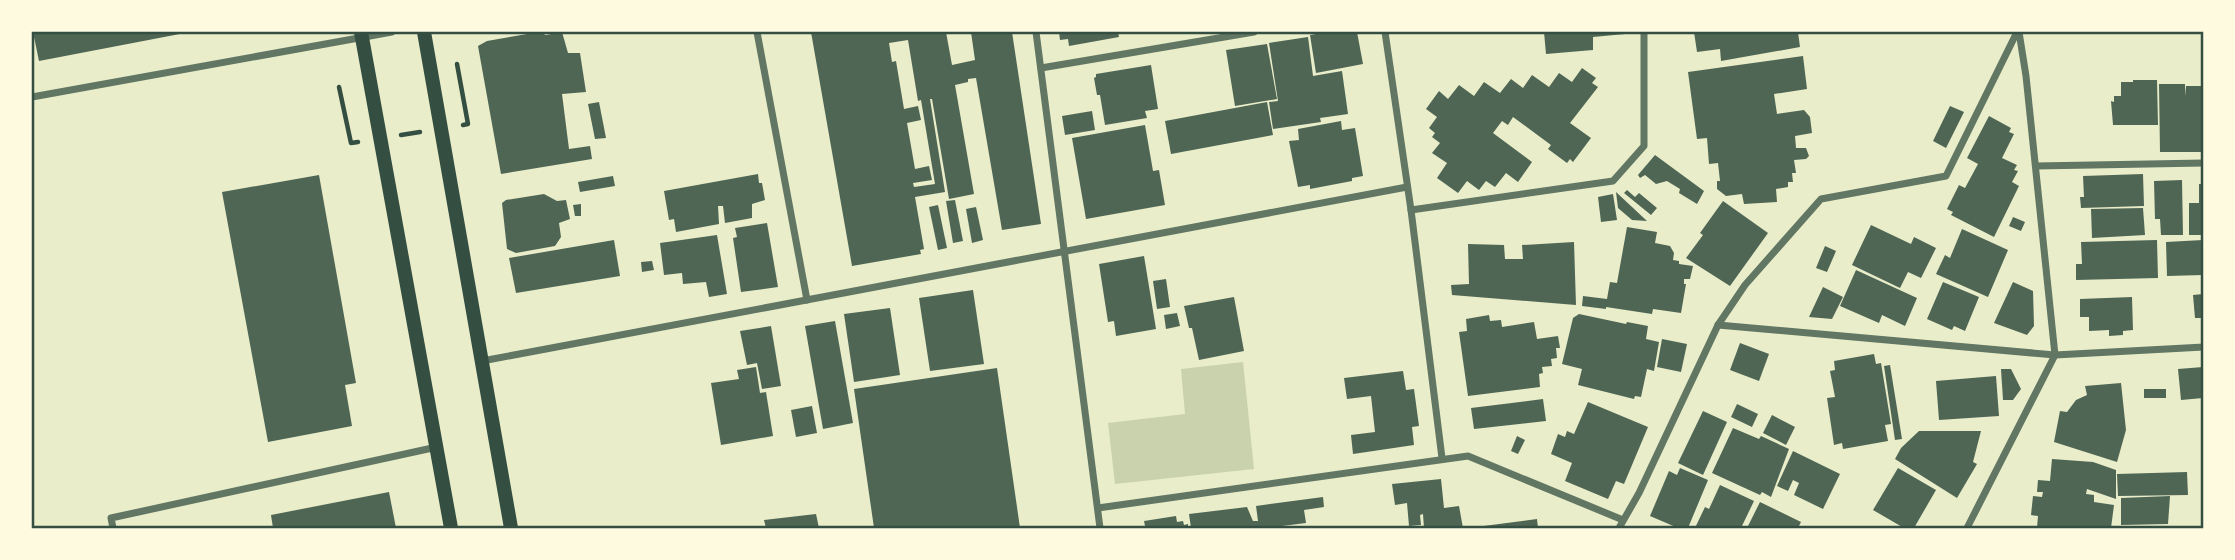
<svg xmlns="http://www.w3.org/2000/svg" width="2235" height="560" font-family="'DejaVu Sans',sans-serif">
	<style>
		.green { fill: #cad2ad }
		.building { fill: #4f6655; fill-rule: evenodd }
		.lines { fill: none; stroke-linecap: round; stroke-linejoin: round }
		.path { stroke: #344e41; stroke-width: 4.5 }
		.minor { stroke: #617663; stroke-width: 7 }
		.secondary { stroke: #344e41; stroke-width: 14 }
		.neatline { fill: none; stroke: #344e41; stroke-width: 2.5 }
	</style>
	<rect width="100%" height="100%" fill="#e9edc9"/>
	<!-- green -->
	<path class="green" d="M 1243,362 L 1254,469 L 1115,484 L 1108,423 L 1185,414 L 1181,369 Z"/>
	<!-- building -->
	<g class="building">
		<path d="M 33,32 L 185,32 L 185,33 L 39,61 Z"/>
		<path d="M 539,32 L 546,35 L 562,32 L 568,53 L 580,53 L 586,92 L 562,94 L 569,149 L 590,146 L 592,159 L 501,174 L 478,46 L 487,41 Z"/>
		<path d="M 811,32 L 946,32 L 952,65 L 975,60 L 971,32 L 1012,32 L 1041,224 L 1002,230 L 976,78 L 968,79 L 968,82 L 955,85 L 974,194 L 949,199 L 932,99 L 930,99 L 945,192 L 915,197 L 924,249 L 920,250 L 921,254 L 852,266 ZM 908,40 L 918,101 L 921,100 L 935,184 L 914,187 L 913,183 L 932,180 L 929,166 L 915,169 L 907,123 L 921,120 L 918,106 L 904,109 L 896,61 L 892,62 L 889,43 Z"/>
		<path d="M 1059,32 L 1118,32 L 1119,37 L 1069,46 L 1068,39 L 1060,40 Z"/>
		<path d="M 1327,32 L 1357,32 L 1363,64 L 1316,73 L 1310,35 Z"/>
		<path d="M 1544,32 L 1625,32 L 1625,34 L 1593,37 L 1593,50 L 1546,54 Z"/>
		<path d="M 1694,32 L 1798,32 L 1800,47 L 1721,61 L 1720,49 L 1697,52 Z"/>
		<path d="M 1308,37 L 1313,76 L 1342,71 L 1348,114 L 1320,118 L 1321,122 L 1273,129 L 1269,102 L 1278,101 L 1269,43 Z"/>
		<path d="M 1267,44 L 1277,99 L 1235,106 L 1226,50 Z"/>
		<path d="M 1803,56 L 1807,89 L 1774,94 L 1777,114 L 1804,110 L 1810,117 L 1812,133 L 1795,136 L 1796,148 L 1806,148 L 1809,156 L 1806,159 L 1794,160 L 1796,173 L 1792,173 L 1793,182 L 1788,182 L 1788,187 L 1776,189 L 1777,202 L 1744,204 L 1742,194 L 1726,196 L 1717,189 L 1717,181 L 1720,181 L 1718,163 L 1709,164 L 1707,138 L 1697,139 L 1688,72 Z"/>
		<path d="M 1151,65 L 1158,109 L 1145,111 L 1147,118 L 1105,125 L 1100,95 L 1097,95 L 1094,78 L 1096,77 L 1096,74 Z"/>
		<path d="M 1582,68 L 1596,78 L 1592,83 L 1598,87 L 1570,123 L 1591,138 L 1573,162 L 1570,159 L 1567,163 L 1548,149 L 1551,145 L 1513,117 L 1508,125 L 1502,121 L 1493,133 L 1532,162 L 1518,182 L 1506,173 L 1495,187 L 1486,181 L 1479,190 L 1467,181 L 1458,193 L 1437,178 L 1447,163 L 1432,153 L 1440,143 L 1432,137 L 1435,133 L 1429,128 L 1437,117 L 1426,109 L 1439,91 L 1448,99 L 1459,85 L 1474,96 L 1484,82 L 1500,93 L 1511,79 L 1523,88 L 1532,75 L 1549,87 L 1559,73 L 1572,82 Z"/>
		<path d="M 2133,80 L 2157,80 L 2158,125 L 2113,125 L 2111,101 L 2114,102 L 2114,96 L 2121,96 L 2121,82 L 2133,82 Z"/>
		<path d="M 2159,84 L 2185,84 L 2185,96 L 2186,86 L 2203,86 L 2203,152 L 2160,152 Z"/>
		<path d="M 599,102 L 606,138 L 595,139 L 588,104 Z"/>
		<path d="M 1267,102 L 1273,135 L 1171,154 L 1165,121 Z"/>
		<path d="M 1950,106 L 1964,112 L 1946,148 L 1933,141 Z"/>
		<path d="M 1092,111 L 1095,130 L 1065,135 L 1062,116 Z"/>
		<path d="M 1989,116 L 2011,128 L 2009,132 L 2014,134 L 2002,158 L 2017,165 L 2014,170 L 2018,171 L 2012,182 L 2019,186 L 1994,237 L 1951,215 L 1953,212 L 1947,209 L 1959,185 L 1965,188 L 1978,164 L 1967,158 Z"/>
		<path d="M 1341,121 L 1342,130 L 1355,128 L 1363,176 L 1352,178 L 1352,181 L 1310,189 L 1310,185 L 1298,187 L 1289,141 L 1299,140 L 1298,129 Z"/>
		<path d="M 1145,125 L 1153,171 L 1159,170 L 1165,205 L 1086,219 L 1072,138 Z"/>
		<path d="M 1655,155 L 1704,191 L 1697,204 L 1679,193 L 1680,189 L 1667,181 L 1656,184 L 1645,175 L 1640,178 L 1638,175 Z"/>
		<path d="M 758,174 L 759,183 L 762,183 L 765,200 L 752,204 L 752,218 L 725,223 L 723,206 L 718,206 L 719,224 L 676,232 L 674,219 L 669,220 L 664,191 Z"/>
		<path d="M 2143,174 L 2144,206 L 2081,208 L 2080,197 L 2084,197 L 2083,176 Z"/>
		<path d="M 319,175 L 356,383 L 345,385 L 352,426 L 268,442 L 222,192 Z"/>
		<path d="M 613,176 L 615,186 L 580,192 L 578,182 Z"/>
		<path d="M 2182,180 L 2183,235 L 2161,235 L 2160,219 L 2155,219 L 2154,181 Z"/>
		<path d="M 2199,184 L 2203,184 L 2203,235 L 2189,235 L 2189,203 L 2199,203 Z"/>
		<path d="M 1627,190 L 1635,197 L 1639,193 L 1657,208 L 1651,215 L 1624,193 Z"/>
		<path d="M 1616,192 L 1647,221 L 1632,220 L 1618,208 Z"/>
		<path d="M 544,194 L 557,201 L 566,200 L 570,219 L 559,223 L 561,237 L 555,246 L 516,253 L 507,249 L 502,203 L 506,200 Z"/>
		<path d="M 1613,194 L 1617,220 L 1601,222 L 1598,197 Z"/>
		<path d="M 955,200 L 963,241 L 953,243 L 946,201 Z"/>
		<path d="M 1723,201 L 1768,233 L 1730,286 L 1686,258 L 1703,235 L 1700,233 Z"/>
		<path d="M 581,204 L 581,216 L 575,216 L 573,205 Z"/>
		<path d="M 938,205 L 947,248 L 938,250 L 929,207 Z"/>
		<path d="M 976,207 L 983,240 L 972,243 L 966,209 Z"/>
		<path d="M 2143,208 L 2145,235 L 2092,238 L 2091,209 Z"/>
		<path d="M 2013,217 L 2025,222 L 2021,231 L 2009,226 Z"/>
		<path d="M 767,223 L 778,287 L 741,292 L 733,238 L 737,237 L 735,228 Z"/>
		<path d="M 1871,225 L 1911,244 L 1914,237 L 1936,248 L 1921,278 L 1908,272 L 1900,288 L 1852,265 Z"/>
		<path d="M 1627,227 L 1657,232 L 1655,243 L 1670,246 L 1674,253 L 1673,260 L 1679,261 L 1679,264 L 1693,266 L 1690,279 L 1684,279 L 1684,284 L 1686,284 L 1681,313 L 1653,309 L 1652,314 L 1606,307 L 1606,309 L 1582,306 L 1583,296 L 1607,299 L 1610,282 L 1617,283 Z"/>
		<path d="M 1962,229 L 2008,250 L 1988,297 L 1936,274 L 1945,255 L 1950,258 Z"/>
		<path d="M 717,235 L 727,294 L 709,297 L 706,282 L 683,284 L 682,273 L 664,275 L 660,243 Z"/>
		<path d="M 614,240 L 620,276 L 516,293 L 509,258 Z"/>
		<path d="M 2157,240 L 2158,278 L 2076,280 L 2076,264 L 2082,264 L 2081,242 Z"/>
		<path d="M 2203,240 L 2203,275 L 2167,276 L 2166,242 Z"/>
		<path d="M 1574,242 L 1576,305 L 1452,295 L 1451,285 L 1469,284 L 1468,244 L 1504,245 L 1505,259 L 1523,259 L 1522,245 Z"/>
		<path d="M 1825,246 L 1836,251 L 1827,272 L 1816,268 Z"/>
		<path d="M 1144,256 L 1156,329 L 1116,336 L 1114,321 L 1108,322 L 1099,264 Z"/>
		<path d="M 652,261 L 654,270 L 642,272 L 641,262 Z"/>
		<path d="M 1856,270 L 1917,298 L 1905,326 L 1882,315 L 1879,323 L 1840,306 Z"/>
		<path d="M 1166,279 L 1170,307 L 1157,309 L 1153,281 Z"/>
		<path d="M 1943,282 L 1979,297 L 1965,331 L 1954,326 L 1952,330 L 1927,319 Z"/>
		<path d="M 2013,282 L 2033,291 L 2034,326 L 2027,335 L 1994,323 Z"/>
		<path d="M 1823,287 L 1843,297 L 1832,319 L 1809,317 Z"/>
		<path d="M 973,290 L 984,364 L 930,371 L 919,298 Z"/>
		<path d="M 2203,294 L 2203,318 L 2195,318 L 2193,295 Z"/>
		<path d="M 1234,297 L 1244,351 L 1199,360 L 1192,328 L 1189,328 L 1184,306 Z"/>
		<path d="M 2132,297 L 2133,330 L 2123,331 L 2123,335 L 2109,336 L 2109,330 L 2089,331 L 2089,317 L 2080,317 L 2080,299 Z"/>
		<path d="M 890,308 L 900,375 L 854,382 L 844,314 Z"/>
		<path d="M 1177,313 L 1180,326 L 1166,329 L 1164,315 Z"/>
		<path d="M 1579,314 L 1626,324 L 1627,322 L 1648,326 L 1646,339 L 1659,342 L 1654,371 L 1647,369 L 1641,397 L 1635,396 L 1634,399 L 1578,385 L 1582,369 L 1562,364 L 1573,318 Z"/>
		<path d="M 1489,315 L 1490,321 L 1501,320 L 1502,327 L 1534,322 L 1537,339 L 1558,336 L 1560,348 L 1556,348 L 1557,358 L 1551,359 L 1552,366 L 1542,367 L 1543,373 L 1539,374 L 1540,387 L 1468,396 L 1459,332 L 1467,331 L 1466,319 Z"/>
		<path d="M 835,321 L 853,423 L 823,429 L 805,326 Z"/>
		<path d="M 771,326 L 781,386 L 762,389 L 757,363 L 747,365 L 740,331 Z"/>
		<path d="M 1662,339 L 1687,344 L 1681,372 L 1657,367 Z"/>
		<path d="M 1740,343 L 1769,354 L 1759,381 L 1730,370 Z"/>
		<path d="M 1874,354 L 1876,364 L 1881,363 L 1891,424 L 1885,425 L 1888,441 L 1843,449 L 1842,443 L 1834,445 L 1827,398 L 1835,397 L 1830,371 L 1835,370 L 1834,361 Z"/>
		<path d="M 1890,365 L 1902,439 L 1895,440 L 1884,366 Z"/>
		<path d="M 756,367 L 760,393 L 766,392 L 773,436 L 721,445 L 711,383 L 739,379 L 737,370 Z"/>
		<path d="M 2203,367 L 2203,398 L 2181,400 L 2178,369 Z"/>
		<path d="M 997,368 L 1020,528 L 874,528 L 854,389 Z"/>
		<path d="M 2001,369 L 2011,369 L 2021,389 L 2013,400 L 2003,400 Z"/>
		<path d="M 1403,371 L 1406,390 L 1414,389 L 1419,426 L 1412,427 L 1414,445 L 1353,454 L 1351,435 L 1375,432 L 1371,396 L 1347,399 L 1344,378 Z"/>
		<path d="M 1996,376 L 1999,416 L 1939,420 L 1936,381 Z"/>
		<path d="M 2121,383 L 2126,430 L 2117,462 L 2054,442 L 2060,411 L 2067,412 L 2076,400 L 2087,395 L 2085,386 Z"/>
		<rect x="2144" y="389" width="22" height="9"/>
		<path d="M 1543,399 L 1546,421 L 1474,429 L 1471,408 Z"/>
		<path d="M 1588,402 L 1648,427 L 1624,484 L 1616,481 L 1608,499 L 1565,481 L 1572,463 L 1551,454 L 1558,434 L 1565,437 L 1567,431 L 1574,434 Z"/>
		<path d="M 1737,404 L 1758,414 L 1752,427 L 1731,417 Z"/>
		<path d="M 812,406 L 817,433 L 796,437 L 791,410 Z"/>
		<path d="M 1703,411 L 1727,422 L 1703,475 L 1678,463 Z"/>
		<path d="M 1772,415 L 1795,427 L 1786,445 L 1763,433 Z"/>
		<path d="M 1733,428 L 1759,439 L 1761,436 L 1789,449 L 1771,497 L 1762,492 L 1760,495 L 1712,473 Z"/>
		<path d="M 1919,431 L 1981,431 L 1973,462 L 1977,464 L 1957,498 L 1895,459 L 1901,448 Z"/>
		<path d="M 1517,436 L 1525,440 L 1518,454 L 1511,451 Z"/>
		<path d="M 1793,451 L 1840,474 L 1823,509 L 1794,495 L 1799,483 L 1793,480 L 1788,491 L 1777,486 Z"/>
		<path d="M 2052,459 L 2093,462 L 2116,470 L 2116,499 L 2087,489 L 2086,494 L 2094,495 L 2094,502 L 2114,505 L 2111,528 L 2037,528 L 2038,516 L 2031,515 L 2033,496 L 2042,497 L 2043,492 L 2037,492 L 2038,480 L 2050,481 Z"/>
		<path d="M 1680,468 L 1708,480 L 1688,528 L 1678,528 L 1650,516 L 1669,471 L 1677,475 Z"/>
		<path d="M 1898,468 L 1936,490 L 1914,528 L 1904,528 L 1873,510 Z"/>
		<path d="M 2187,472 L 2188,495 L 2118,496 L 2117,474 Z"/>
		<path d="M 1441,479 L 1444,508 L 1459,506 L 1463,528 L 1424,528 L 1423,514 L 1420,515 L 1421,525 L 1409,526 L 1407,503 L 1395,505 L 1392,484 Z"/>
		<path d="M 1720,485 L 1754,501 L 1741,528 L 1695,528 L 1705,507 L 1709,509 Z"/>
		<path d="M 389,492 L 396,528 L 273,528 L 271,515 Z"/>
		<path d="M 2170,496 L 2168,524 L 2121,525 L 2121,498 Z"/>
		<path d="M 1323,497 L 1324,507 L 1304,510 L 1306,523 L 1267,528 L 1191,528 L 1189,514 L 1247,507 L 1253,521 L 1258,521 L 1256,506 Z"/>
		<path d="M 1760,502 L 1801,522 L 1798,528 L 1747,528 Z"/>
		<path d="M 816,514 L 819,528 L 766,528 L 764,520 Z"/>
		<path d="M 1176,516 L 1177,522 L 1183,521 L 1184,525 L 1188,524 L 1188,528 L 1137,528 L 1145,526 L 1144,521 Z"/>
		<path d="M 1537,519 L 1538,528 L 1477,528 L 1476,527 Z"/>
	</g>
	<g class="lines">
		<!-- path -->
		<g class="path">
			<path d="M 457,64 L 468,124 L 463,125"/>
			<path d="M 339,87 L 351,143 L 358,142"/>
			<path d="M 401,135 L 420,132"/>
		</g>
		<!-- minor -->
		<g class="minor">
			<path d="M 757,32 L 807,300"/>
			<path d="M 1036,32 L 1100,528"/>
			<path d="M 1385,32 L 1411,210 L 1442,458"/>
			<path d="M 1041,68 L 1254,32"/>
			<path d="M 32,97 L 392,32"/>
			<path d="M 2036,166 L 2204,163"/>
			<path d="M 1411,210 L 1613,181 L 1644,146 L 1644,32"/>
			<path d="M 1718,325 L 2055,355 L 2204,347"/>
			<path d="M 482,361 L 1407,187"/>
			<path d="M 1098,508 L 1468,456 L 1623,520"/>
			<path d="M 113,528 L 111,518 L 437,447"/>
			<path d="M 1619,528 L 1639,493 L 1718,325 L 1745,285 L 1821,199 L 1946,176 L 2017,32"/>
			<path d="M 1967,528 L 2055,355 L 2026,76 L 2019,32"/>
		</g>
		<!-- secondary -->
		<g class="secondary">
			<path d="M 361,32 L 451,528"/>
			<path d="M 424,32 L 511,528"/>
		</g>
	</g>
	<!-- border -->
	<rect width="2235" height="560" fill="none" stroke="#fefae0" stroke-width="66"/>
	<rect x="33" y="33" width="2169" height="494" class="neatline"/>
</svg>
